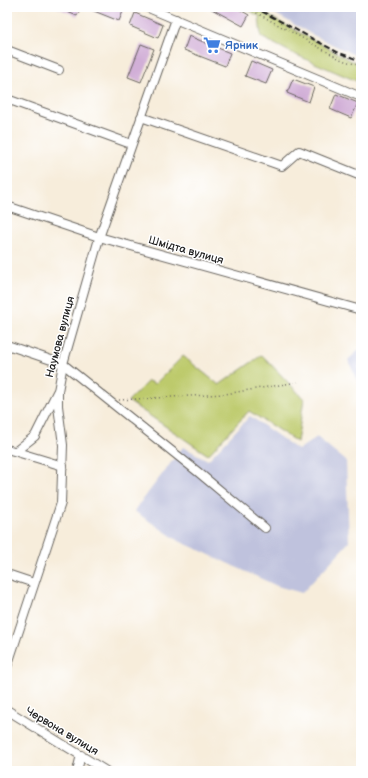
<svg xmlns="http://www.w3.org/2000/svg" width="368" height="778" font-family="'Balsamiq Sans',sans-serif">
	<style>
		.industrial { fill: #bfc2dd }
		.green { fill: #bdca6c; stroke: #6c7344 }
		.building { fill: #d1afd7 }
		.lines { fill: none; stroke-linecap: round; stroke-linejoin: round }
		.minor-casing { stroke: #69655f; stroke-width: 10 }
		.path { stroke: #69655f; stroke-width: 1.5; stroke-dasharray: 1 3; stroke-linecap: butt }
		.minor { stroke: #fff; stroke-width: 8 }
		.rail { stroke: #1c1c1c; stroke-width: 2; stroke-dasharray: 6 3; stroke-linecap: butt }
		.labels { text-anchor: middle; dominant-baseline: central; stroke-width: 3; stroke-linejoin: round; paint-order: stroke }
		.shop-label { font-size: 11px; font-weight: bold; fill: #366cbe; stroke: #fff; text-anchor: start }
		.street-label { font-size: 11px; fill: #1c1c1c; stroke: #fff }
	</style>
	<rect width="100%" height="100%" fill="#fff"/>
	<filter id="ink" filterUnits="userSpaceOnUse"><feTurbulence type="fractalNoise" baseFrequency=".025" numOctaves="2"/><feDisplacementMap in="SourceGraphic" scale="8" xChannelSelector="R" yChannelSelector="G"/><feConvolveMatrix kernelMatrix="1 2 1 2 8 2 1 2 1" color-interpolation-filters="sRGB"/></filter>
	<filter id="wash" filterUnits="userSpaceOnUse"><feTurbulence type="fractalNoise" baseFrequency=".012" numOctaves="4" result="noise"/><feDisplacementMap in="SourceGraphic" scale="16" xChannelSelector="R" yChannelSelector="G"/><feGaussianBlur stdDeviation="0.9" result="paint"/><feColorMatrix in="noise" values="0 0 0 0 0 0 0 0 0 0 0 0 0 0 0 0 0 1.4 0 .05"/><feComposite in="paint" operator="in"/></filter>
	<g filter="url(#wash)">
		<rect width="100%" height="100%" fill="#f7eddb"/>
		<!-- industrial -->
		<g class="industrial">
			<path d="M 263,7 L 361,7 L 361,58 L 311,34 Z"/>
			<path d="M 361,348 L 361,381 L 358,382 L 348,360 Z"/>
			<path d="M 250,416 L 298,450 L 317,437 L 346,461 L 349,542 L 302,593 L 277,586 L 199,550 L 179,541 L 134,511 L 183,447 L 208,460 Z"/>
		</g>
		<!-- green -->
		<g class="green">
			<path d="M 242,7 L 252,7 L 352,61 L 361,64 L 361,83 L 294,54 L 261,37 L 259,16 Z"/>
			<path d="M 262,355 L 304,399 L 297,442 L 249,411 L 208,455 L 128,401 L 148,381 L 155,384 L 183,356 L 219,385 Z"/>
		</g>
		<g id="blocks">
			<!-- building -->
			<g class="building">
				<path d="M 56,7 L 81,7 L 77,16 Z"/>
				<path d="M 84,7 L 119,7 L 124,9 L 119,21 Z"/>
				<path d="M 208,7 L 235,7 L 249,15 L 243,26 Z"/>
				<path d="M 135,13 L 163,25 L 158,38 L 130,26 Z"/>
				<path d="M 189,36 L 230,53 L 225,66 L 184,50 Z"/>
				<path d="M 141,44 L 154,49 L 141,82 L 128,77 Z"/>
				<path d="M 251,61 L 272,70 L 266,84 L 245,76 Z"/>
				<path d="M 293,79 L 314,87 L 309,102 L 287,93 Z"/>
				<path d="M 336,94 L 358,103 L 351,118 L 330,109 Z"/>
			</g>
		</g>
	</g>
	<g filter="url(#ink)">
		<use href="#blocks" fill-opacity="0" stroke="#69655f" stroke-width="1"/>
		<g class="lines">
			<!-- minor casing -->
			<g class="minor-casing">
				<g id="minor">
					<path d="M 146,7 L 361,97"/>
					<path d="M 7,50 L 59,70"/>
					<path d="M 7,99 L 131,144"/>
					<path d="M 141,117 L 282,166 L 299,151 L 361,176"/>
					<path d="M 7,206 L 99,237 L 361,310"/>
					<path d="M 7,345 L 63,364 L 198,472 L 265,528"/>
					<path d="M 7,449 L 63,466"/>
					<path d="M 16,451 L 35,436 L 57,392"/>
					<path d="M 7,574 L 34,583"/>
					<path d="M 7,667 L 61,503 L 63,445 L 58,406 L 58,391 L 63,364 L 100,235 L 176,19"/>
					<path d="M 7,710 L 106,771"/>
					<path d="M 77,771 L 81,755"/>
				</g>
			</g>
			<!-- path -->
			<g class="path">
				<path d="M 246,7 L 342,60 L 361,66"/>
				<path d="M 119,400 L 225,394 L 298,382"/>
			</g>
			<!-- minor -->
			<use href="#minor" class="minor"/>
			<!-- rail -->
			<path class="rail" d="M 254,7 L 337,52 L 361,61"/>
		</g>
	</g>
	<!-- icons -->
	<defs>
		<g id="supermarket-bare" transform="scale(1.38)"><path d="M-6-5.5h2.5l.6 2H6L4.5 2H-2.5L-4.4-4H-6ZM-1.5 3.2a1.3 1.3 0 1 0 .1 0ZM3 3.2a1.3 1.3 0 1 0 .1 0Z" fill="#3f7fe0" stroke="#fff" stroke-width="2.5" paint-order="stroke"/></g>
	</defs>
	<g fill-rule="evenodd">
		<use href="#supermarket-bare" x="212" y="45"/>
	</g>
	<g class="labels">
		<!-- shop labels -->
		<g class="shop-label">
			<text x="225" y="45">Ярник</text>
		</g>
		<!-- street labels -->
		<g class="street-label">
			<text transform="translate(186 250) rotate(16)">Шмідта вулиця</text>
			<text transform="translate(60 337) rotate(-75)">Наумова вулиця</text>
			<text transform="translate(62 731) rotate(31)">Червона вулиця</text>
		</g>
	</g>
	<!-- margin -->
	<rect width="368" height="778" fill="none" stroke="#fff" stroke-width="24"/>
</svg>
